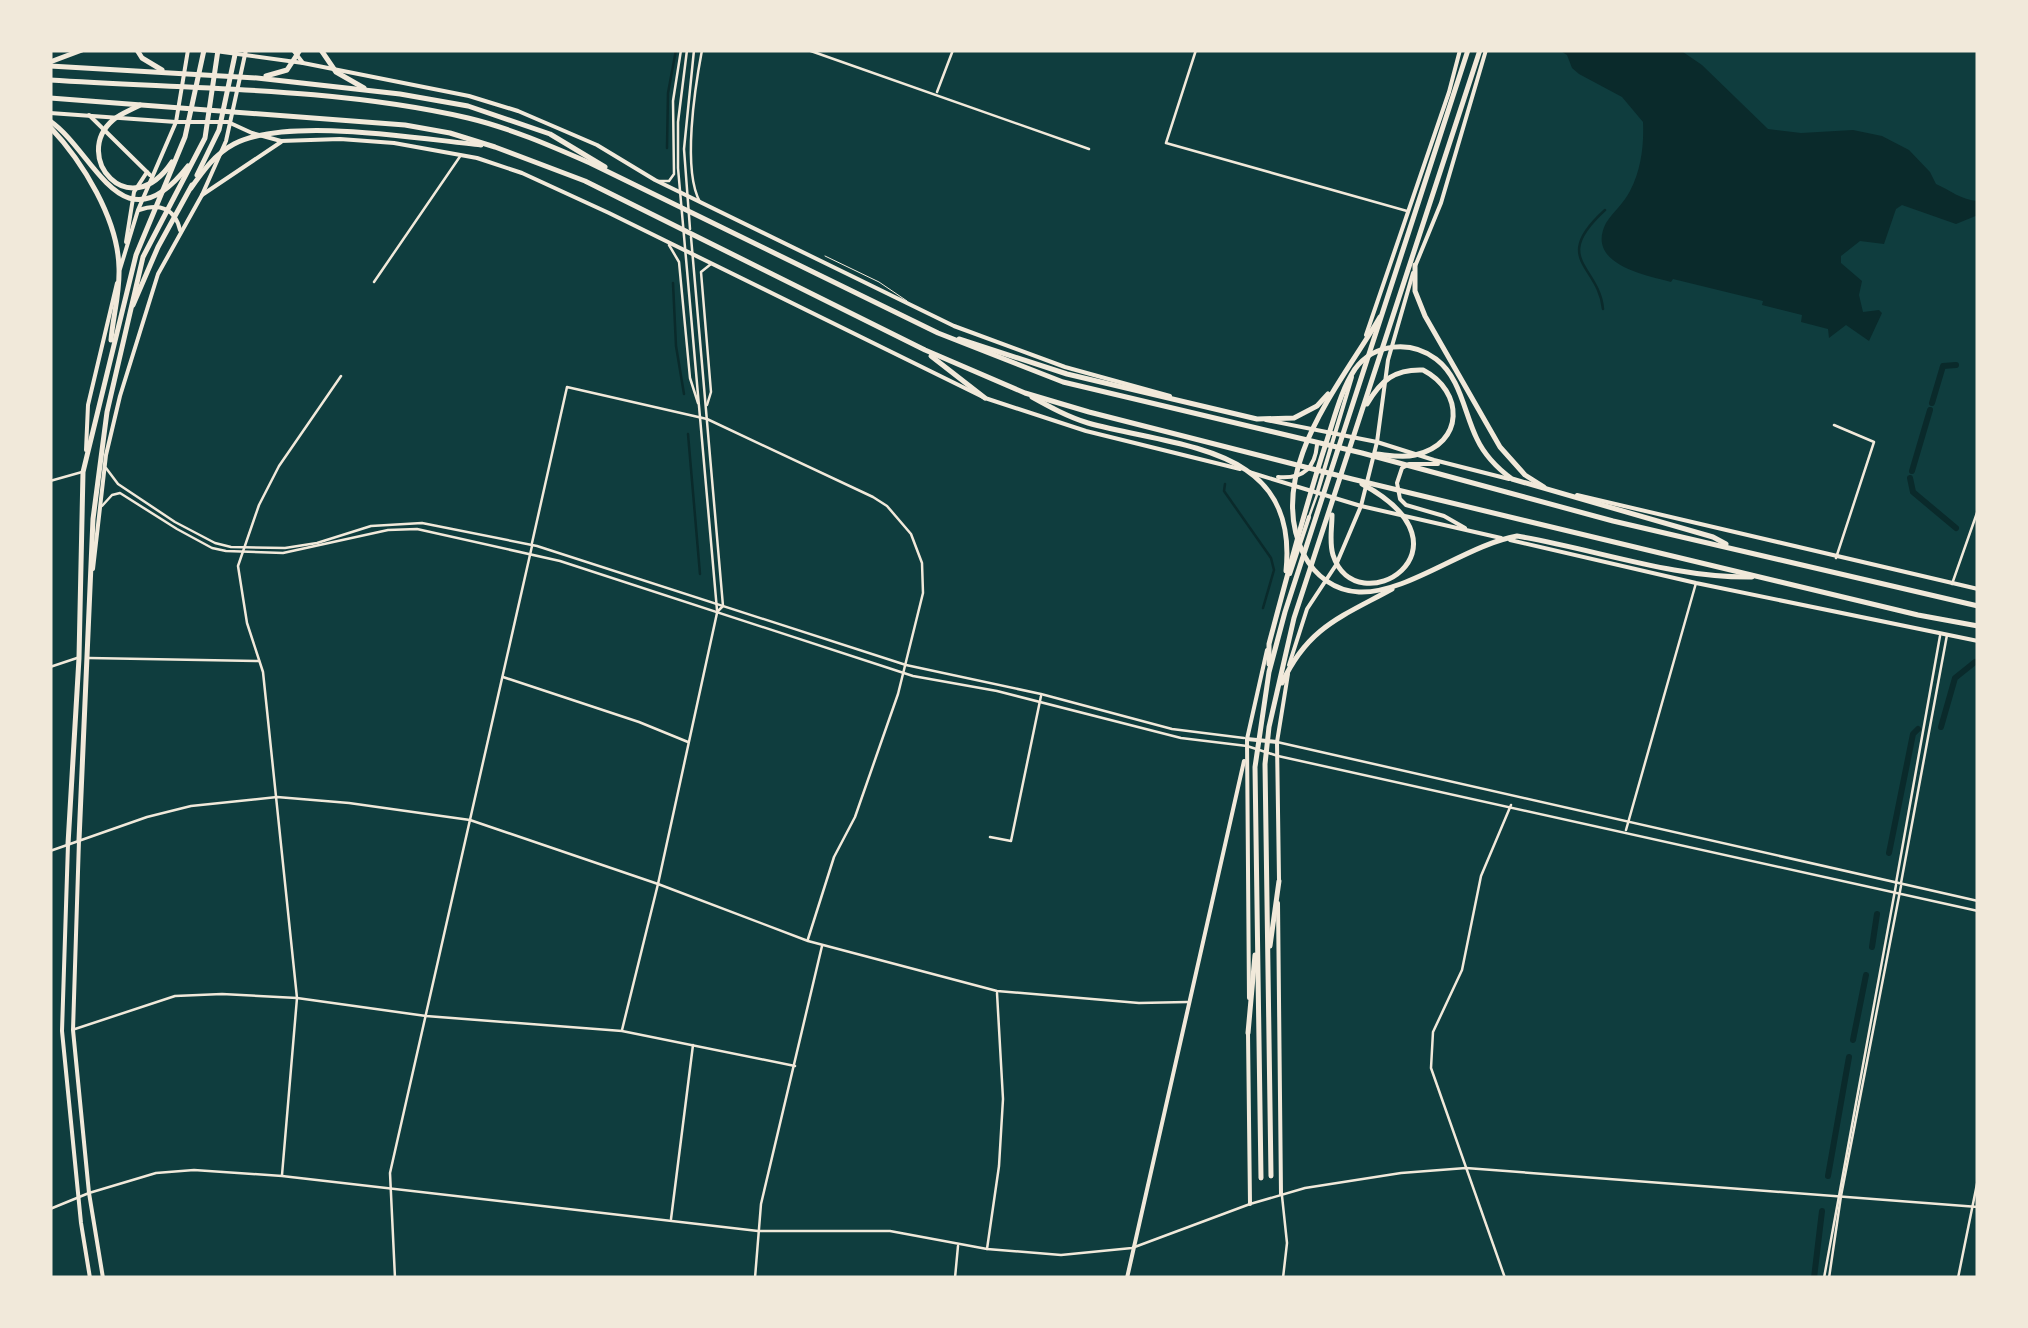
<svg xmlns="http://www.w3.org/2000/svg" width="2028" height="1328" font-family="'Open Sans',sans-serif">
	<style>
		.water { fill: #0a2a2b }
		.lines { fill: none; stroke-linecap: round; stroke-linejoin: round }
		.stream { stroke: #0a2a2b; stroke-width: 2.5 }
		.canal { stroke: #0a2a2b; stroke-width: 6 }
		.service { stroke: #f1e9da; stroke-width: 1 }
		.minor { stroke: #f1e9da; stroke-width: 2.5 }
		.tertiary { stroke: #f1e9da; stroke-width: 2.5 }
		.secondary { stroke: #f1e9da; stroke-width: 4 }
		.primary { stroke: #f1e9da; stroke-width: 4 }
		.trunk { stroke: #f1e9da; stroke-width: 5 }
	</style>
	<rect width="100%" height="100%" fill="#0f3d3e"/>
	<!-- water -->
	<path class="water" d="M 1559,50 L 1680,50 L 1702,65 L 1768,129 L 1801,133 L 1853,130 L 1882,136 L 1909,150 L 1930,172 L 1936,184 C 1950,190 1961,200 1978,201 L 1978,215 L 1956,224 L 1902,205 L 1896,209 L 1884,244 L 1860,241 L 1841,256 L 1841,263 L 1862,281 L 1859,295 L 1863,312 L 1879,310 L 1882,313 L 1869,341 L 1846,325 L 1829,338 L 1828,329 L 1801,322 L 1802,315 L 1762,305 L 1763,301 L 1673,279 L 1671,282 C 1645,275 1585,264 1606,223 C 1613,212 1624,203 1630,191 C 1641,170 1644,146 1643,122 L 1622,97 L 1579,74 L 1572,68 L 1567,55 Z"/>
	<g class="lines">
		<!-- stream -->
		<g class="stream">
			<path d="M 667,148 L 668,93 L 676,50"/>
			<path d="M 673,283 L 676,346 L 684,394"/>
			<path d="M 1603,309 C 1599,265 1550,260 1605,210"/>
			<path d="M 688,434 L 700,574"/>
			<path d="M 1225,484 L 1224,491 L 1271,558 L 1274,570 L 1263,608"/>
		</g>
		<!-- canal -->
		<g class="canal">
			<path d="M 1932,403 L 1943,366 L 1956,365"/>
			<path d="M 1912,471 L 1930,410"/>
			<path d="M 1910,478 L 1913,492 L 1956,528"/>
			<path d="M 1941,727 L 1955,678 L 1975,662"/>
			<path d="M 1889,853 L 1913,734 L 1918,729"/>
			<path d="M 1872,947 L 1877,914"/>
			<path d="M 1853,1040 L 1866,975"/>
			<path d="M 1828,1176 L 1849,1057"/>
			<path d="M 1814,1278 L 1822,1211"/>
		</g>
		<!-- service -->
		<path class="service" d="M 825,256 L 879,282 L 907,301"/>
		<!-- minor -->
		<g class="minor">
			<path d="M 808,50 L 1089,149"/>
			<path d="M 1196,50 L 1166,143 L 1407,211"/>
			<path d="M 937,92 L 953,50"/>
			<path d="M 374,282 L 461,155"/>
			<path d="M 1834,425 L 1874,442 L 1836,558"/>
			<path d="M 532,543 L 567,387 L 707,419 L 873,497 L 887,506 L 911,534 L 922,563 L 923,593 L 898,694 L 855,817 L 834,857 L 808,939"/>
			<path d="M 89,658 L 259,661"/>
			<path d="M 50,667 L 77,658"/>
			<path d="M 503,677 L 639,722 L 688,742"/>
			<path d="M 990,837 L 1011,841 L 1041,696"/>
			<path d="M 1896,883 L 1940,636"/>
			<path d="M 1901,883 L 1947,635"/>
			<path d="M 75,1029 L 175,996 L 222,994 L 297,998 L 426,1016 L 622,1031 L 795,1066"/>
			<path d="M 622,1030 L 658,884 L 717,613"/>
			<path d="M 282,1175 L 297,998 L 263,672 L 247,623 L 238,566 L 259,505 L 279,466 L 341,376"/>
			<path d="M 1282,1196 L 1287,1243 L 1283,1278"/>
			<path d="M 671,1219 L 693,1045"/>
			<path d="M 987,1249 L 999,1166 L 1003,1099 L 997,993"/>
			<path d="M 955,1278 L 958,1246"/>
			<path d="M 1505,1278 L 1431,1068 L 1433,1032 L 1462,970 L 1481,876 L 1511,805"/>
			<path d="M 1958,1278 L 1978,1179"/>
		</g>
		<!-- tertiary -->
		<g class="tertiary">
			<path d="M 687,50 L 678,122 L 678,168 L 717,610"/>
			<path d="M 659,181 L 669,181 L 674,174 L 673,101 L 681,50"/>
			<path d="M 700,202 C 682,170 695,87 702,50"/>
			<path d="M 690,229 L 684,149 L 694,50"/>
			<path d="M 691,237 L 723,606 L 718,611"/>
			<path d="M 669,245 L 679,262 L 690,378 L 698,403"/>
			<path d="M 707,405 L 711,392 L 701,272 L 711,264"/>
			<path d="M 106,468 L 118,484 L 175,522 L 215,543 L 231,547 L 285,548 L 317,543 L 371,526 L 422,523 L 537,546 L 906,665 L 1041,694 L 1172,729 L 1244,738"/>
			<path d="M 50,481 L 82,472"/>
			<path d="M 102,506 L 112,495 L 120,493 L 177,529 L 212,548 L 226,551 L 283,553 L 388,530 L 417,529 L 560,561 L 913,676 L 997,691 L 1181,738 L 1247,746 L 1278,756 L 1978,911"/>
			<path d="M 1309,517 L 1318,492"/>
			<path d="M 1952,584 L 1978,510"/>
			<path d="M 1277,742 L 1978,901"/>
			<path d="M 1626,830 L 1696,583"/>
			<path d="M 50,851 L 147,817 L 191,806 L 277,797 L 349,803 L 470,820 L 658,884 L 808,941 L 997,991 L 1139,1003 L 1187,1002"/>
			<path d="M 50,1209 L 89,1193 L 156,1173 L 194,1170 L 282,1176 L 758,1231 L 890,1231 L 987,1249 L 1061,1255 L 1132,1248 L 1250,1204 L 1305,1188 L 1401,1173 L 1466,1168 L 1978,1207"/>
			<path d="M 395,1278 L 390,1173 L 532,546"/>
			<path d="M 755,1278 L 761,1204 L 822,946"/>
			<path d="M 1824,1278 L 1896,885"/>
			<path d="M 1829,1278 L 1841,1196 L 1901,886"/>
		</g>
		<!-- secondary -->
		<g class="secondary">
			<path d="M 208,50 L 303,63 L 469,96 L 518,111 L 597,145 L 655,180 L 954,326 L 1065,367 L 1170,396"/>
			<path d="M 293,50 L 303,63"/>
			<path d="M 50,113 L 176,122 L 228,122 L 252,133 L 281,141 L 340,139 L 394,143 L 477,158 L 522,173 L 609,213 L 985,398 L 1086,431 L 1240,469"/>
			<path d="M 89,115 L 150,175"/>
			<path d="M 202,195 L 281,142"/>
			<path d="M 139,210 C 159,203 175,208 180,230"/>
			<path d="M 126,242 L 134,192 L 147,172"/>
			<path d="M 1416,264 L 1441,203 L 1486,50"/>
			<path d="M 120,269 L 138,210 L 176,122 L 188,50"/>
			<path d="M 1366,335 L 1449,92 L 1460,50"/>
			<path d="M 1266,420 L 1377,442 L 1434,460 L 1509,479"/>
			<path d="M 86,450 L 88,405 L 117,283"/>
			<path d="M 1438,464 L 1409,464 L 1402,468 L 1397,483 L 1400,499 L 1406,505 L 1444,516 L 1465,528"/>
			<path d="M 1249,472 L 1361,506 L 1501,538"/>
			<path d="M 1278,477 C 1302,479 1315,469 1317,445"/>
			<path d="M 1318,490 L 1352,377"/>
			<path d="M 1577,495 L 1978,589"/>
			<path d="M 1510,540 L 1696,583 L 1978,641"/>
			<path d="M 93,569 L 106,455 L 120,396 L 158,274 L 202,195 L 226,141 L 246,50"/>
			<path d="M 1290,574 L 1309,517"/>
			<path d="M 1289,665 L 1307,609 L 1336,565 L 1361,506 L 1377,442 L 1388,360 L 1413,273"/>
			<path d="M 1247,739 L 1277,742"/>
			<path d="M 1279,879 L 1277,742 L 1288,674"/>
			<path d="M 1278,903 L 1281,1194"/>
			<path d="M 1249,998 L 1247,739 L 1267,650"/>
			<path d="M 1248,1033 L 1250,1204"/>
			<path d="M 1127,1278 L 1244,761"/>
		</g>
		<!-- primary -->
		<g class="primary">
			<path d="M 79,840 L 73,1030 L 89,1193 L 103,1278"/>
			<path d="M 68,844 L 62,1031 L 81,1223 L 90,1278"/>
		</g>
		<!-- trunk -->
		<g class="trunk">
			<path d="M 137,50 L 142,58 L 162,70"/>
			<path d="M 321,50 L 336,72 L 364,88"/>
			<path d="M 50,62 L 82,50"/>
			<path d="M 50,66 L 257,78 L 400,94 L 468,106 L 550,134 L 605,167"/>
			<path d="M 266,76 L 287,70 L 300,50"/>
			<path d="M 50,80 C 188,89 334,87 468,118 C 510,128 551,146 590,163 L 938,333 L 1063,382 L 1362,453 L 1613,521 L 1978,606"/>
			<path d="M 50,98 L 405,125 L 450,133 L 495,147 L 585,181 L 925,350 L 1025,393 L 1089,412 L 1352,479 L 1918,615 L 1978,626"/>
			<path d="M 140,105 C 131,110 120,114 113,120 C 71,156 129,226 172,162"/>
			<path d="M 50,121 C 95,152 122,251 188,166"/>
			<path d="M 50,127 C 83,162 118,219 119,268 C 120,293 113,316 111,340"/>
			<path d="M 197,175 L 219,130 L 236,50"/>
			<path d="M 191,188 C 203,171 215,154 234,144 C 288,116 420,139 481,145"/>
			<path d="M 1415,265 L 1415,291 L 1425,316 L 1500,447 L 1525,475 L 1544,487"/>
			<path d="M 133,305 L 158,247 L 192,185"/>
			<path d="M 1380,317 C 1341,384 1263,473 1304,555 C 1315,576 1335,591 1359,592 C 1407,594 1466,545 1517,536 C 1595,549 1672,578 1752,577"/>
			<path d="M 959,339 L 1067,374 L 1257,419 L 1294,418 L 1317,406 L 1328,394"/>
			<path d="M 931,356 L 985,398"/>
			<path d="M 1032,397 C 1050,407 1068,417 1088,423 C 1178,448 1299,444 1286,571"/>
			<path d="M 1367,404 C 1381,380 1395,369 1423,370 C 1464,391 1465,444 1415,455 C 1402,458 1388,455 1376,454"/>
			<path d="M 1332,515 C 1332,528 1329,542 1333,555 C 1356,626 1483,549 1362,484"/>
			<path d="M 1269,664 L 1269,644 C 1287,576 1305,507 1327,440 C 1335,416 1341,390 1355,369 C 1374,343 1411,340 1436,359 C 1461,378 1464,413 1477,439 C 1485,456 1497,468 1512,479 L 1713,537 L 1726,544"/>
			<path d="M 1282,683 C 1308,627 1341,617 1392,589"/>
			<path d="M 79,840 L 93,519 L 107,412 L 143,257 L 205,138 L 218,50"/>
			<path d="M 68,844 L 79,658 L 83,472 L 136,255 L 185,137 L 204,50"/>
			<path d="M 1270,946 L 1279,881"/>
			<path d="M 1248,1033 L 1255,955"/>
			<path d="M 1271,1176 L 1265,764 L 1269,727 L 1294,618 L 1480,50"/>
			<path d="M 1261,1178 L 1255,767 L 1269,672 L 1285,612 L 1468,50"/>
		</g>
	</g>
	<!-- border -->
	<rect width="2028" height="1328" fill="none" stroke="#f1e9da" stroke-width="105"/>
</svg>
